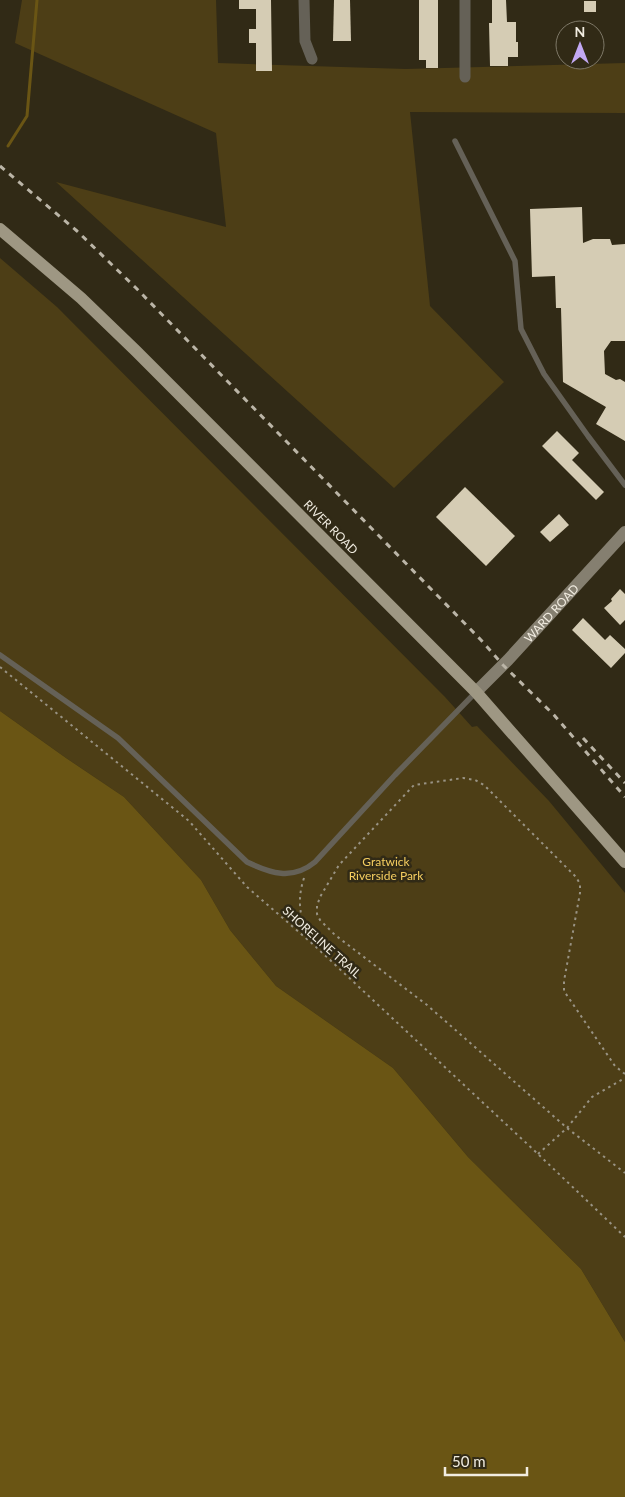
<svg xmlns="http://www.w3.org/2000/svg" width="625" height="1497" font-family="Lato,sans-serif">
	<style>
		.green { fill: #4d3e16 }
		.water { fill: #6a5514 }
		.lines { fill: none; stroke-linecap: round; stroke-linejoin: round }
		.stream { stroke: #6a5514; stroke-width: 3 }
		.building { fill: #d5ccb4 }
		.path { stroke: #999384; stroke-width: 2; stroke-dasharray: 2.5 4; stroke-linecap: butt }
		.service { stroke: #656157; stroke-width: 5.5 }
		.minor { stroke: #656157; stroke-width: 11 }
		.secondary { stroke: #857f70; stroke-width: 12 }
		.primary { stroke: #9e9783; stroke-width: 12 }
		.rail { stroke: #bbb5a7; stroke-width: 3; stroke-dasharray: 6 6; stroke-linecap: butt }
		.labels { text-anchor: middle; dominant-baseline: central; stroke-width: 5; stroke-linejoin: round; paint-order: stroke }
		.street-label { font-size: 12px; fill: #f1ece0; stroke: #312a16 }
		.park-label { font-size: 12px; fill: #f5ce60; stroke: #312a16 }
	</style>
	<rect width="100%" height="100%" fill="#312a16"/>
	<!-- green -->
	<g class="green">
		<path d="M 22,0 L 216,0 L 218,63 L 406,69 L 625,63 L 625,113 L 410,112 L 430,306 L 504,382 L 394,488 L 56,182 L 226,227 L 216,133 L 15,43 Z"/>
		<path d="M 0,258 L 57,307 L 445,697 L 472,727 L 477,726 L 549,801 L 625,893 L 625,1342 L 581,1269 L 468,1157 L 393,1068 L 276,986 L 230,930 L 201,880 L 124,797 L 66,758 L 0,711 Z"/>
	</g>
	<!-- water -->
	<path class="water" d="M 0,711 L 66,758 L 124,797 L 201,880 L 230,930 L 276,986 L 393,1068 L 468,1157 L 581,1269 L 625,1342 L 625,1497 L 0,1497 Z"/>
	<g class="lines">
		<!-- stream -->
		<path class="stream" d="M 8,146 L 27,116 L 37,0"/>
	</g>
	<!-- building -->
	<g class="building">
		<path d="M 239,0 L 271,0 L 272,71 L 256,71 L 256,43 L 249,43 L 249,29 L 256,29 L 256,9 L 239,9 Z"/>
		<path d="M 334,0 L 350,0 L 351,41 L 333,41 Z"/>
		<path d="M 419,0 L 438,0 L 438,68 L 426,68 L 426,60 L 419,60 Z"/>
		<path d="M 492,0 L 506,0 L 507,22 L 516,22 L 516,42 L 518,42 L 518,57 L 508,57 L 508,66 L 490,66 L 489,23 L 492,23 Z"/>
		<rect x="584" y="1" width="12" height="11"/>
		<path d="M 582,207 L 583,243 L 593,239 L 610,239 L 612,245 L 625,244 L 625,341 L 611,341 L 604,351 L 605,374 L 616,380 L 620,379 L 625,382 L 625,441 L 596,424 L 606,407 L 563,382 L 561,308 L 556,308 L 555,276 L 532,277 L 530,209 Z"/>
		<path d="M 557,431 L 579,453 L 572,460 L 604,492 L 596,500 L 542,446 Z"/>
		<path d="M 465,487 L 515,536 L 486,566 L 436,517 Z"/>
		<path d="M 559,514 L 569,525 L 550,542 L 540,532 Z"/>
		<path d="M 620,589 L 625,594 L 625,620 L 620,625 L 604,608 L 612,601 L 611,599 Z"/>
		<path d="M 583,618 L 605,640 L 610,635 L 625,649 L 625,653 L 611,668 L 572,630 Z"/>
	</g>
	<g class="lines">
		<!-- path -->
		<g class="path">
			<path d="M 0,667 L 189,821 L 247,887 L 315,946 L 538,1154 L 625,1237"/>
			<path d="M 304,878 C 296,902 300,923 314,944"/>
			<path d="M 625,1074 L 615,1066 L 564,991 L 564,981 L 580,893 L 580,884 L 576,877 L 484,785 L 475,780 L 463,778 L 414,785 L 339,865 L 320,897 L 317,906 L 317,914 L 320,920 L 335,935 L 427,1005 L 567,1128 L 625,1173"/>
			<path d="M 538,1154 L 567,1128 L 592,1097 L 625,1078"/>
		</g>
		<!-- service -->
		<g class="service">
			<path d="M 455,141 L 515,261 L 521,329 L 544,374 L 588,436 L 625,485"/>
			<path d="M 0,655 L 118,738 L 247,862 C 270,873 292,881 315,862 L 395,775 L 476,692"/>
		</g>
		<!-- minor -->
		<g class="minor">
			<path d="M 304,0 L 305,41 L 312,59"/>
			<path d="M 465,0 L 465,77"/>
		</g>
		<!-- secondary -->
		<path class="secondary" id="s1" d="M 476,692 L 508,660 L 625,532"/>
		<!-- primary -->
		<path class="primary" d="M 0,229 L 81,298 L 136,351 L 476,692 L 625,862"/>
		<!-- rail -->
		<g class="rail">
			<path d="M 0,166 L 77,231 L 136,288 L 481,640 L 503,665 L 554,715 L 625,797"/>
			<path d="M 583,738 L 625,783"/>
		</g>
	</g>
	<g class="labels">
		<!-- street labels -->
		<g class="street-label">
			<text transform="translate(331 527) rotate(45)">RIVER ROAD</text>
			<text stroke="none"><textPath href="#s1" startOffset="109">WARD ROAD</textPath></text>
			<text transform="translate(322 942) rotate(42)">SHORELINE TRAIL</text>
		</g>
		<!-- park labels -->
		<g class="park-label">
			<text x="386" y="861">Gratwick<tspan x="386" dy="14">Riverside Park</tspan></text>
		</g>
	</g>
	<!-- north arrow -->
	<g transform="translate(580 45)"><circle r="24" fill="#312a16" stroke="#7e7867"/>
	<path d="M0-4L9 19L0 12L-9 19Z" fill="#c2a8f3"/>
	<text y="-8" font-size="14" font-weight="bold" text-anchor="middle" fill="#f1ece0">N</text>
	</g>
	<!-- scale -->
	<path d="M445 1467v8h82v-8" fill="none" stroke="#f1ece0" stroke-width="2.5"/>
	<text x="452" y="1467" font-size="15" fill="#f1ece0" stroke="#312a16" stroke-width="4" paint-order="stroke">50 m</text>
</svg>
